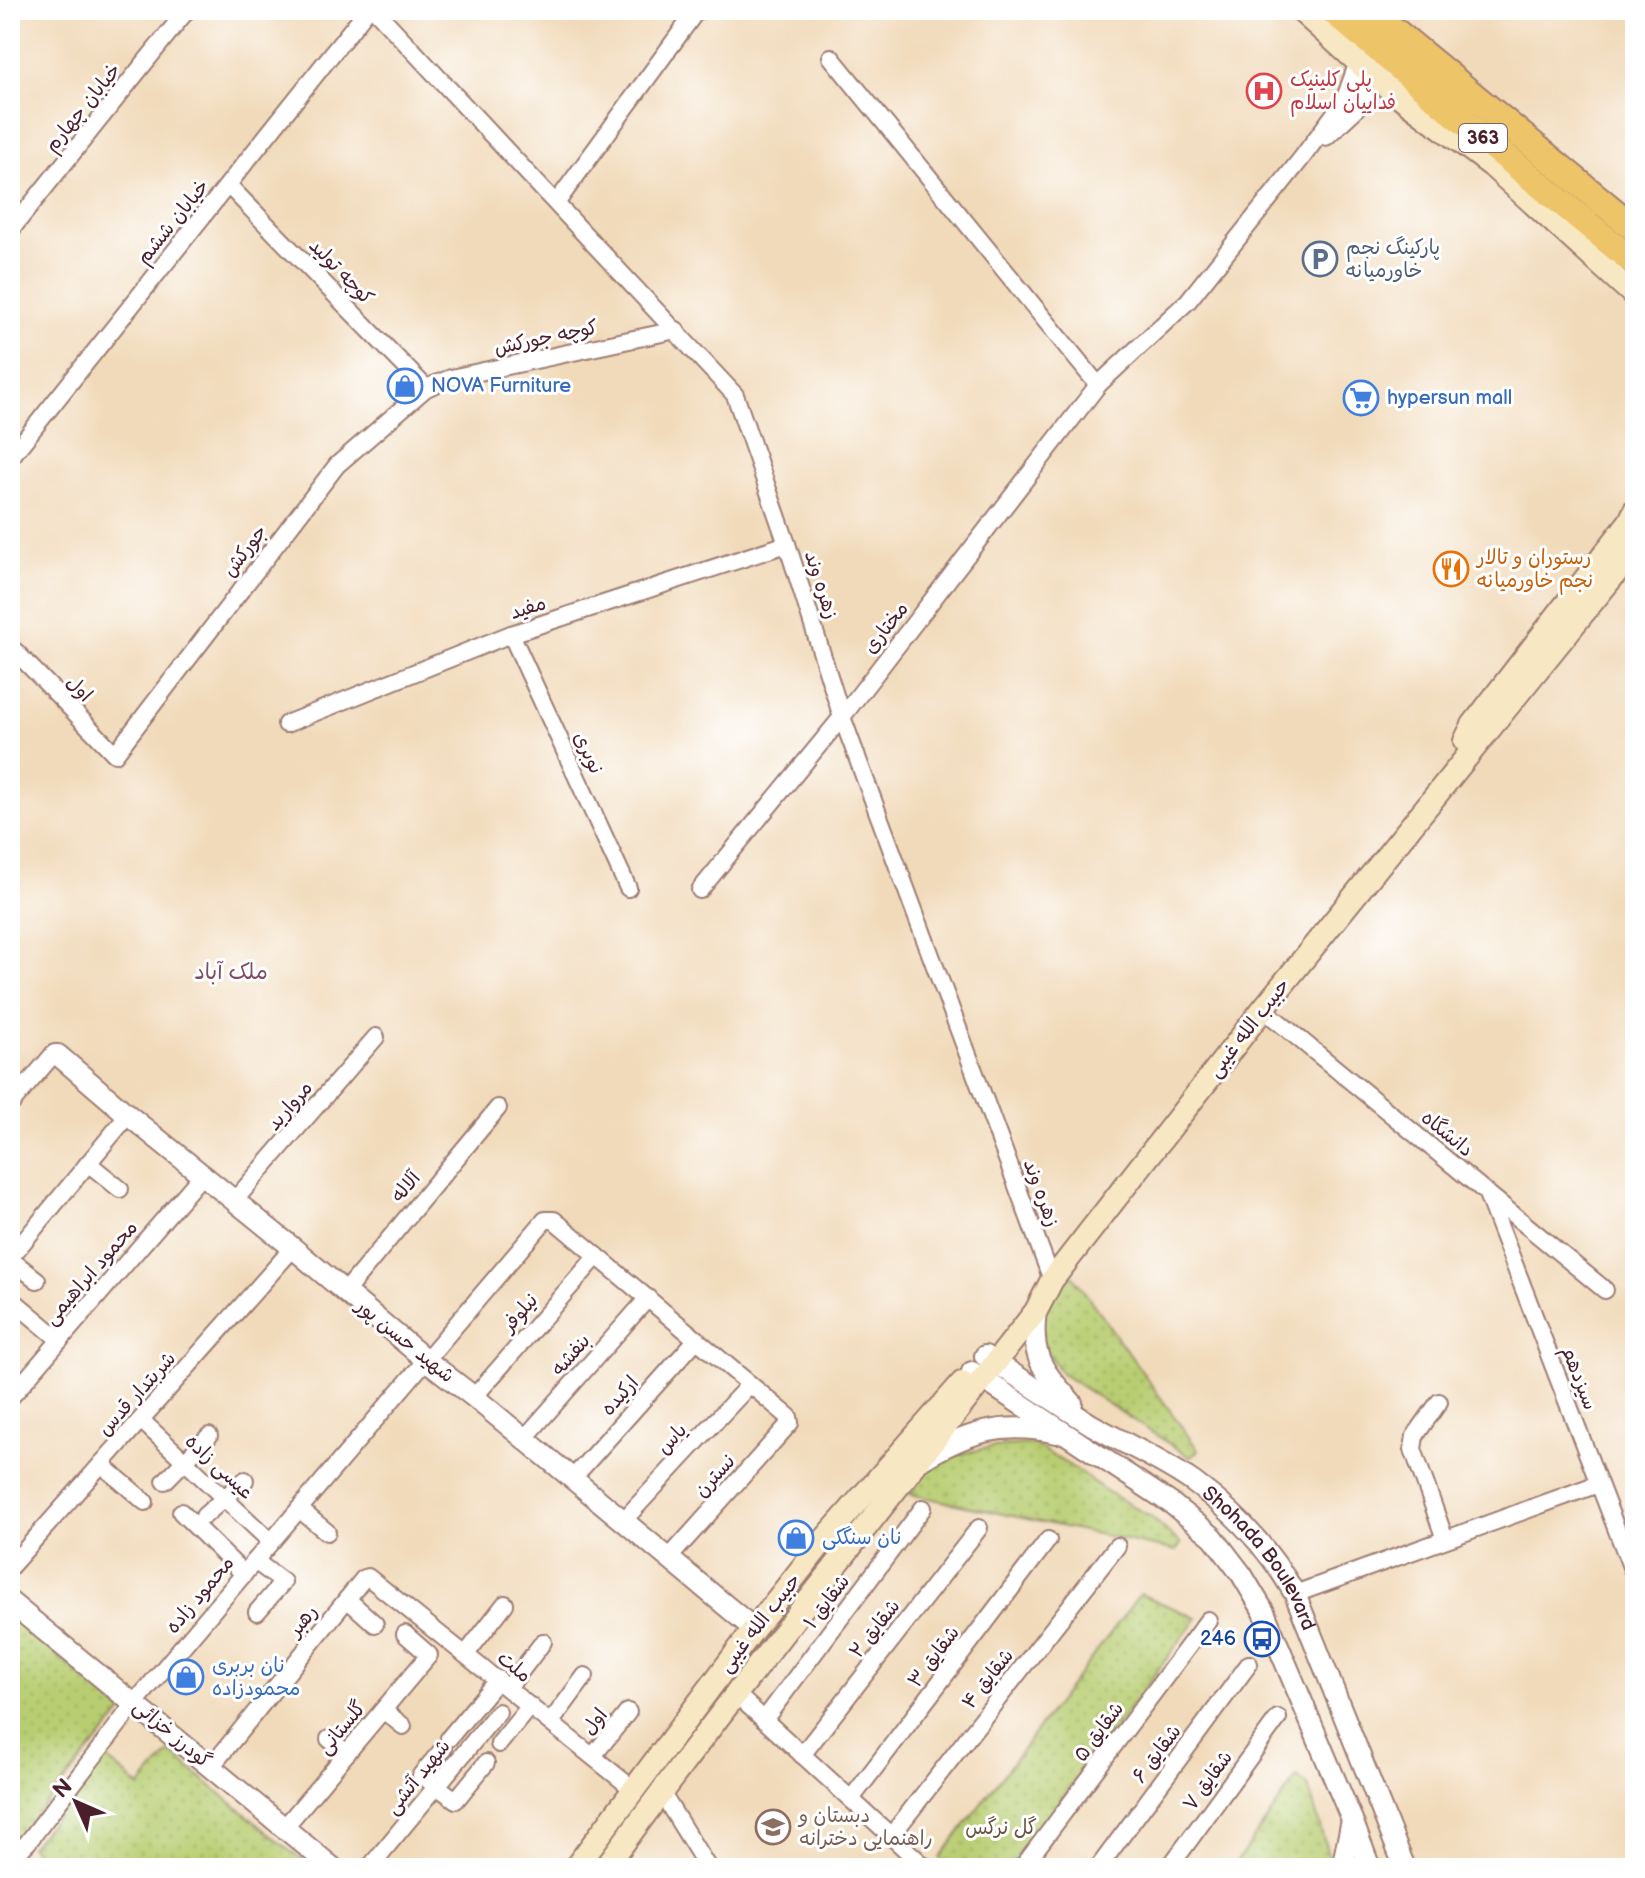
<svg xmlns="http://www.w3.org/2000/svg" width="1645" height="1878" font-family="'Balsamiq Sans','Playpen Sans Arabic',sans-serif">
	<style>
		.park { fill: url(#park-dots); stroke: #81764e; stroke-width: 2 }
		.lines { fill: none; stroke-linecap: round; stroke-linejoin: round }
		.minor-casing { stroke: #9e7c72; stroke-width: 20 }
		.tertiary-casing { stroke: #9e7c72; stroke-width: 24 }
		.secondary-casing { stroke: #9e7c72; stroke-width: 26 }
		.primary-casing { stroke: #9e7c72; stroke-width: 30 }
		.minor { stroke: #fff; stroke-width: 16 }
		.tertiary { stroke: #fff; stroke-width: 20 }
		.secondary { stroke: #f8e7c3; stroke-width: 22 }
		.primary { stroke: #eec469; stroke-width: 26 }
		.labels { text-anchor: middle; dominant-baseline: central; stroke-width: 6; stroke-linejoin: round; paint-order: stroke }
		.shield { fill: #fff; stroke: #80626b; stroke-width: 2 }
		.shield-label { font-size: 18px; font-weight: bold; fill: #4a1f2b }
		.health-label { font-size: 20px; fill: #be3a42; stroke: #fff; text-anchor: start }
		.street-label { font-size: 20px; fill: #4a1f2b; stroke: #fff }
		.service-label { font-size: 20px; fill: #4e5e75; stroke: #fff; text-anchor: start }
		.shop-label { font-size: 20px; fill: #366cbe; stroke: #fff; text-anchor: start }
		.food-label { font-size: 20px; fill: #c56008; stroke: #fff; text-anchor: start }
		.transit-label { font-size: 20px; fill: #164399; stroke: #fff; text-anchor: end }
		.education-label { font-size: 20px; fill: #785e54; stroke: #fff; text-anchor: start }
		.park-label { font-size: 20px; fill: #6b5340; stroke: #fff }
		.neighbourhood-label { font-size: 22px; fill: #7f4b65; stroke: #fff }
	</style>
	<defs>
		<pattern id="park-dots" width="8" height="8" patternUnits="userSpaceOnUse" patternTransform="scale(2)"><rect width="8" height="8" fill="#b8cd71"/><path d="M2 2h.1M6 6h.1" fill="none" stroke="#a0b062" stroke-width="1.8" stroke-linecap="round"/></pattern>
	</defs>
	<rect width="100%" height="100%" fill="#fff"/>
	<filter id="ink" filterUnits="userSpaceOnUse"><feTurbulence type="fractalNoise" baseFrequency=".0125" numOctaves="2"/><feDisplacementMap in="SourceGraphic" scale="16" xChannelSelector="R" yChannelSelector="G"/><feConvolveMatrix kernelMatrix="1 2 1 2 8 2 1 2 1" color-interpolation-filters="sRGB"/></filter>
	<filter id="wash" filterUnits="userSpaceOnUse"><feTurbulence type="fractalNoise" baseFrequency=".006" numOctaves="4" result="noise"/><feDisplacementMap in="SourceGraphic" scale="32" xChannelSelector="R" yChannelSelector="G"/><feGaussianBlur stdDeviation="1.8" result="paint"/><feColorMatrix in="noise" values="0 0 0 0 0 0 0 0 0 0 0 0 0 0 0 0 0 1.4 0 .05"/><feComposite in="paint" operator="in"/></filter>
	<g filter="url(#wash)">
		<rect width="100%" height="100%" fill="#f1daba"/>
		<!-- park -->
		<g class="park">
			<path d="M 1068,1269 L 1199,1451 L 1190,1457 L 1062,1374 C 1025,1325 1038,1316 1068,1269 Z"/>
			<path d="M 1033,1444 L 1077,1470 L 1103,1489 L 1151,1517 L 1181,1544 L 1176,1551 L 910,1494 C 915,1487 920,1479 925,1474 C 949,1450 1001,1445 1033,1444 Z"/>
			<path d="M 1140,1594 L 1197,1618 L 1010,1868 L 950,1868 L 940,1858 Z"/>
			<path d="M 10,1615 L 123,1712 L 10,1846 Z"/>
			<path d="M 170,1752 L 311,1868 L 53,1868 L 30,1847 L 106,1758 L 140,1787 Z"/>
			<path d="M 1297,1777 L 1308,1785 L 1332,1868 L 1232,1868 Z"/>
		</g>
	</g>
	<g filter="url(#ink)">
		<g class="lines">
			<!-- minor casing -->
			<g class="minor-casing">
				<g id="minor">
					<path d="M 375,10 L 735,395 L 787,544 L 842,717 L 1052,1280"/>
					<path d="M 831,57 L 1098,385"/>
					<path d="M 1326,137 L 1354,111 L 1378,80"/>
					<path d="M 228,185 L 426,388"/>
					<path d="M 557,202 L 697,10"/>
					<path d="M 10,231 L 187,10"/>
					<path d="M 10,458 L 367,10"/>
					<path d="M 511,634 L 628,888"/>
					<path d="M 15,651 L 115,754 L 337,465 L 426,388 L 451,378 L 676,330"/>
					<path d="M 286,724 L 511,634 L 787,544"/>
					<path d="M 700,890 L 842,717 L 1098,385 L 1188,301 L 1301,159 L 1344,101 L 1358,62"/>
					<path d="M 1263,1009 L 1605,1290"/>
					<path d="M 10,1105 L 51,1057 L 55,1055"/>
					<path d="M 88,1163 L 120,1189"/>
					<path d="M 1487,1194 L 1635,1577"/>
					<path d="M 234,1201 L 376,1037"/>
					<path d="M 10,1258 L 128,1115"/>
					<path d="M 10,1259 L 37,1280"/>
					<path d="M 345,1292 L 498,1108"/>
					<path d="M 10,1298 L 60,1340"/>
					<path d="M 474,1397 L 597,1256"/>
					<path d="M 10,1398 L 202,1175"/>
					<path d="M 1439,1402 L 1415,1436 L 1413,1449 L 1445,1539"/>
					<path d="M 141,1420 L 271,1542"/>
					<path d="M 524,1439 L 648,1298"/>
					<path d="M 101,1464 L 145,1502"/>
					<path d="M 572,1479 L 697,1339"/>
					<path d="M 165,1481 L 209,1436"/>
					<path d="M 299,1509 L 327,1532"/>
					<path d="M 181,1512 L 244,1574"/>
					<path d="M 204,1516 L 245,1480"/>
					<path d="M 623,1521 L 750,1384"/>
					<path d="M 255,1561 L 283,1582 L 257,1612"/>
					<path d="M 10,1567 L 293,1248"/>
					<path d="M 1295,1594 L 1598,1484"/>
					<path d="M 347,1599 L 375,1624"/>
					<path d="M 466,1654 L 505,1604"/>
					<path d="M 508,1688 L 543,1642"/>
					<path d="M 737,1695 L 926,1868"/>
					<path d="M 383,1710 L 403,1726"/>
					<path d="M 764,1720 L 923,1508"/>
					<path d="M 551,1722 L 585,1676"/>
					<path d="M 449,1738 L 498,1679"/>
					<path d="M 329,1739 L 347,1753"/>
					<path d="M 499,1744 L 530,1706"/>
					<path d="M 443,1749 L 421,1775 L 456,1800 L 486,1763"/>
					<path d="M 802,1755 L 979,1528"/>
					<path d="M 593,1756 L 628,1712"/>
					<path d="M 211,1767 L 364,1578 L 368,1577 L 633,1789"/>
					<path d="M 661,1792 L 708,1868"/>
					<path d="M 851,1799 L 1048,1540"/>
					<path d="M 284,1828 L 429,1655 L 405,1634"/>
					<path d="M 891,1836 L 1117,1546"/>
					<path d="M 10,1861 L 28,1842 L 135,1703 L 192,1635 L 545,1220 L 554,1220 L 789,1417 L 790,1423 L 669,1558"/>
					<path d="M 369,1868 L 498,1712"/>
					<path d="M 1022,1868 L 1208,1620"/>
					<path d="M 1098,1868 L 1249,1664"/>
					<path d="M 1169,1868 L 1278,1718"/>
				</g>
			</g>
			<!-- tertiary casing -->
			<g class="tertiary-casing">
				<g id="tertiary">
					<path d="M 55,1055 L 58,1055 L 128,1115 L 293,1248 L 426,1360 L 474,1397 L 754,1629"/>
					<path d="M 1036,1311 C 1030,1357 1042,1370 1072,1403"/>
					<path id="s1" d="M 985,1356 C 1021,1378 1056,1403 1092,1425 C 1125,1444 1162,1460 1193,1482 C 1235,1512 1269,1549 1295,1594 L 1405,1868"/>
					<path d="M 972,1372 L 1172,1504 L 1213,1537 L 1242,1575 L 1264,1612 L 1352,1820 L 1370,1868"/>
					<path d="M 921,1460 C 967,1432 1003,1421 1057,1433"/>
					<path d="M 10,1602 L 333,1868"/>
					<path d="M 1342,1868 L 1352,1820"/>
				</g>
			</g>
			<!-- secondary casing -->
			<g class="secondary-casing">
				<g id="secondary">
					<path d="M 1300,10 L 1378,80 L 1491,165 L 1635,296"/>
					<path d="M 1465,741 L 1473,725 L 1630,521 L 1635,510"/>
					<path d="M 575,1868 L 754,1629 L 824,1540 L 962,1383"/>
					<path d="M 605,1868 C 744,1679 891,1496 1036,1311 L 1052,1280 L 1263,1009 L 1635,549"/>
				</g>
			</g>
			<!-- primary casing -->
			<g class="primary-casing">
				<g id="primary">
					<path d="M 1332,10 L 1499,151 L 1635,263"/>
					<path d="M 1369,10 L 1635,229"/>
				</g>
			</g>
			<!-- minor -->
			<use href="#minor" class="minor"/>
			<!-- tertiary -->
			<use href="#tertiary" class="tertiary"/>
			<!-- secondary -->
			<use href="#secondary" class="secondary"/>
			<!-- primary -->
			<use href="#primary" class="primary"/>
		</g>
	</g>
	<!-- icons -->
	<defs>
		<g id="hospital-ring" transform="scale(1.8)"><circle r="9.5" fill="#fff" stroke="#e0444e" stroke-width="1.5"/><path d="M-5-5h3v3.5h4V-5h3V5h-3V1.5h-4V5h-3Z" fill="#e0444e"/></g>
		<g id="parking-ring" transform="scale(1.8)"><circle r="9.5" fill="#fff" stroke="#5c6f8a" stroke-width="1.5"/><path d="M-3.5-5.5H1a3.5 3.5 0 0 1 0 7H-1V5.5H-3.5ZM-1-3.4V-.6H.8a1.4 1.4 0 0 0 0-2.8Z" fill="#5c6f8a"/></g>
		<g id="shop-ring" transform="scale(1.8)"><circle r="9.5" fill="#fff" stroke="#3f7fe0" stroke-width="1.5"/><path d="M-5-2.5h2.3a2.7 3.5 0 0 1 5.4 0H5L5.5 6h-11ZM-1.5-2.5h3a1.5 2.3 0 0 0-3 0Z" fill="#3f7fe0"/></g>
		<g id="supermarket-ring" transform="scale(1.8)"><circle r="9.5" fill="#fff" stroke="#3f7fe0" stroke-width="1.5"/><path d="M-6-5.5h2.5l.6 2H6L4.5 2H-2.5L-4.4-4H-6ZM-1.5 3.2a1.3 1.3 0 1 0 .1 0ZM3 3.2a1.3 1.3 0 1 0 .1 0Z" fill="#3f7fe0"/></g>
		<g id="restaurant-ring" transform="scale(1.8)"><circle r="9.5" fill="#fff" stroke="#e8710a" stroke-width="1.5"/><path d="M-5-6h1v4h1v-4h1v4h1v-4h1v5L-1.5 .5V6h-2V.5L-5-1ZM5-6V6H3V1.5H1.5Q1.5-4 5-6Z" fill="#e8710a"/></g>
		<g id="bus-ring" transform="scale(1.8)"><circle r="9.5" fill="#fff" stroke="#1a4fb4" stroke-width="1.5"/><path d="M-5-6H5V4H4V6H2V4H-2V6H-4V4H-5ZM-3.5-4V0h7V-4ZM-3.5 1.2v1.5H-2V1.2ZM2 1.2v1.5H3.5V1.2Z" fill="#1a4fb4"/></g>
		<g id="school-ring" transform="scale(1.8)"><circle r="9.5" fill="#fff" stroke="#8d6e63" stroke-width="1.5"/><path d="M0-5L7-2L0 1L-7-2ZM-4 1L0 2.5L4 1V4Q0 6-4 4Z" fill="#8d6e63"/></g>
	</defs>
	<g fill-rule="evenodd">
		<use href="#hospital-ring" x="1264" y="91"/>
		<use href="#parking-ring" x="1320" y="259"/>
		<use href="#shop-ring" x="405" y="386"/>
		<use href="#supermarket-ring" x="1361" y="398"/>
		<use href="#restaurant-ring" x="1451" y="569"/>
		<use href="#shop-ring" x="796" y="1538"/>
		<use href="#bus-ring" x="1262" y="1639"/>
		<use href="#shop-ring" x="186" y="1677"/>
		<use href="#school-ring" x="773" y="1827"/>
	</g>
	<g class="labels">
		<!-- shield labels -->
		<rect class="shield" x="1459" y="124" width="48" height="28" rx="6"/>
		<g class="shield-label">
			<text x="1483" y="138">363</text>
		</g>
		<!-- health labels -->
		<g class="health-label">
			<text x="1290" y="80">پلی کلینیک<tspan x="1290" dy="23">فداییان اسلام</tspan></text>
		</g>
		<!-- street labels -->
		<g class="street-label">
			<text transform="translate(83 108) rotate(-51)">خیابان چهارم</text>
			<text transform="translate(173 222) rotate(-51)">خیابان ششم</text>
			<text transform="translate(341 272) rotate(46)">کوچه تولید</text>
			<text transform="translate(546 338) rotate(-12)">کوچه جورکش</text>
			<text transform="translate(245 551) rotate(-53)">جورکش</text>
			<text transform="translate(821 585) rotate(72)">زهره وند</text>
			<text transform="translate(528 608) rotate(-18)">مفید</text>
			<text transform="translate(886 628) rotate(-52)">مختاری</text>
			<text transform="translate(79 689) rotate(46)">اول</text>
			<text transform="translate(588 753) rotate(65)">نوبری</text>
			<text transform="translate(1249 1028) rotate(-52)">حبیب الله غیبی</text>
			<text transform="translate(290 1106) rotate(-49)">مروارید</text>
			<text transform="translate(1447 1134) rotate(39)">دانشگاه</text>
			<text transform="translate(406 1187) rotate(-50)">آلاله</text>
			<text transform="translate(1041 1193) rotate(70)">زهره وند</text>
			<text transform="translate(91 1273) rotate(-49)">محمود ابراهیمی</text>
			<text transform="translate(520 1313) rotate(-49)">نیلوفر</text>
			<text transform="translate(405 1341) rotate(39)">شهید حسن پور</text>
			<text transform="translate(571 1355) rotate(-49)">بنفشه</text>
			<text transform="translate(1579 1378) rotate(69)">سیزدهم</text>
			<text transform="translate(137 1394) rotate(-48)">شربتدار قدس</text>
			<text transform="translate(620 1396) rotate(-48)">ارکیده</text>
			<text transform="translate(672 1439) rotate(-47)">یاس</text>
			<text transform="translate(219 1467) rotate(43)">عيسی زاده</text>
			<text transform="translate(715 1476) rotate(-48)">نسترن</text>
			<text stroke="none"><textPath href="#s1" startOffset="346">Shohada Boulevard</textPath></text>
			<text transform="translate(200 1595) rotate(-50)">محمود زاده</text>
			<text transform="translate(827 1602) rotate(-53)">شقایق ۱</text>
			<text transform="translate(303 1621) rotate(-51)">رهبر</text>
			<text transform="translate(760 1623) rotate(-52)">حبیب الله غیبی</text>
			<text transform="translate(875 1629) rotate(-52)">شقایق ۲</text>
			<text transform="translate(934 1657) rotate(-53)">شقایق ۳</text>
			<text transform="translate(514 1667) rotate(39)">ملت</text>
			<text transform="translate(988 1679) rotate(-52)">شقایق ۴</text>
			<text transform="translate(595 1722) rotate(-52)">اول</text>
			<text transform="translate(342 1728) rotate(-50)">گلستانی</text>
			<text transform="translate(1099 1732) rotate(-53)">شقایق ۵</text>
			<text transform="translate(172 1734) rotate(40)">گودرز خزائی</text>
			<text transform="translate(1157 1754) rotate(-53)">شقایق ۶</text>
			<text transform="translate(418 1777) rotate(-51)">شهید آتشی</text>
			<text transform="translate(1208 1781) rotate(-54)">شقایق ۷</text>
		</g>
		<!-- service labels -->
		<g class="service-label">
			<text x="1346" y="248">پارکینگ نجم<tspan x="1346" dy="23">خاورمیانه</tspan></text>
		</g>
		<!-- shop labels -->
		<g class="shop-label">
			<text x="431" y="386">NOVA Furniture</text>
			<text x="1387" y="398">hypersun mall</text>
			<text x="822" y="1538">نان سنگکی</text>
			<text x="212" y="1666">نان بربری<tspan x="212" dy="23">محمودزاده</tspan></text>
		</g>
		<!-- food labels -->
		<g class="food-label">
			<text x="1477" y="558">رستوران و تالار<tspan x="1477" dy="23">نجم خاورمیانه</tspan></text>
		</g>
		<!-- transit labels -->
		<g class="transit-label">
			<text x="1236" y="1639">246</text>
		</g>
		<!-- education labels -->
		<g class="education-label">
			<text x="799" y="1816">دبستان و<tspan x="799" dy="23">راهنمایی دخترانه</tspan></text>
		</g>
		<!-- park labels -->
		<g class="park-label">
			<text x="1001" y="1828">گل نرگس</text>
		</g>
		<!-- neighbourhood labels -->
		<g class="neighbourhood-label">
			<text x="231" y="972">ملک آباد</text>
		</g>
	</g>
	<!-- margin -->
	<rect width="1645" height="1878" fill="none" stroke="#fff" stroke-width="40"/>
	<!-- north arrow -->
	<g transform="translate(76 1802) rotate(315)" stroke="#ffffff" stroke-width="6" paint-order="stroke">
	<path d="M0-6L14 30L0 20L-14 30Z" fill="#4a1f2b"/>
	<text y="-12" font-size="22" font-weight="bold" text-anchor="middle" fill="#4a1f2b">N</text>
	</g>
</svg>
